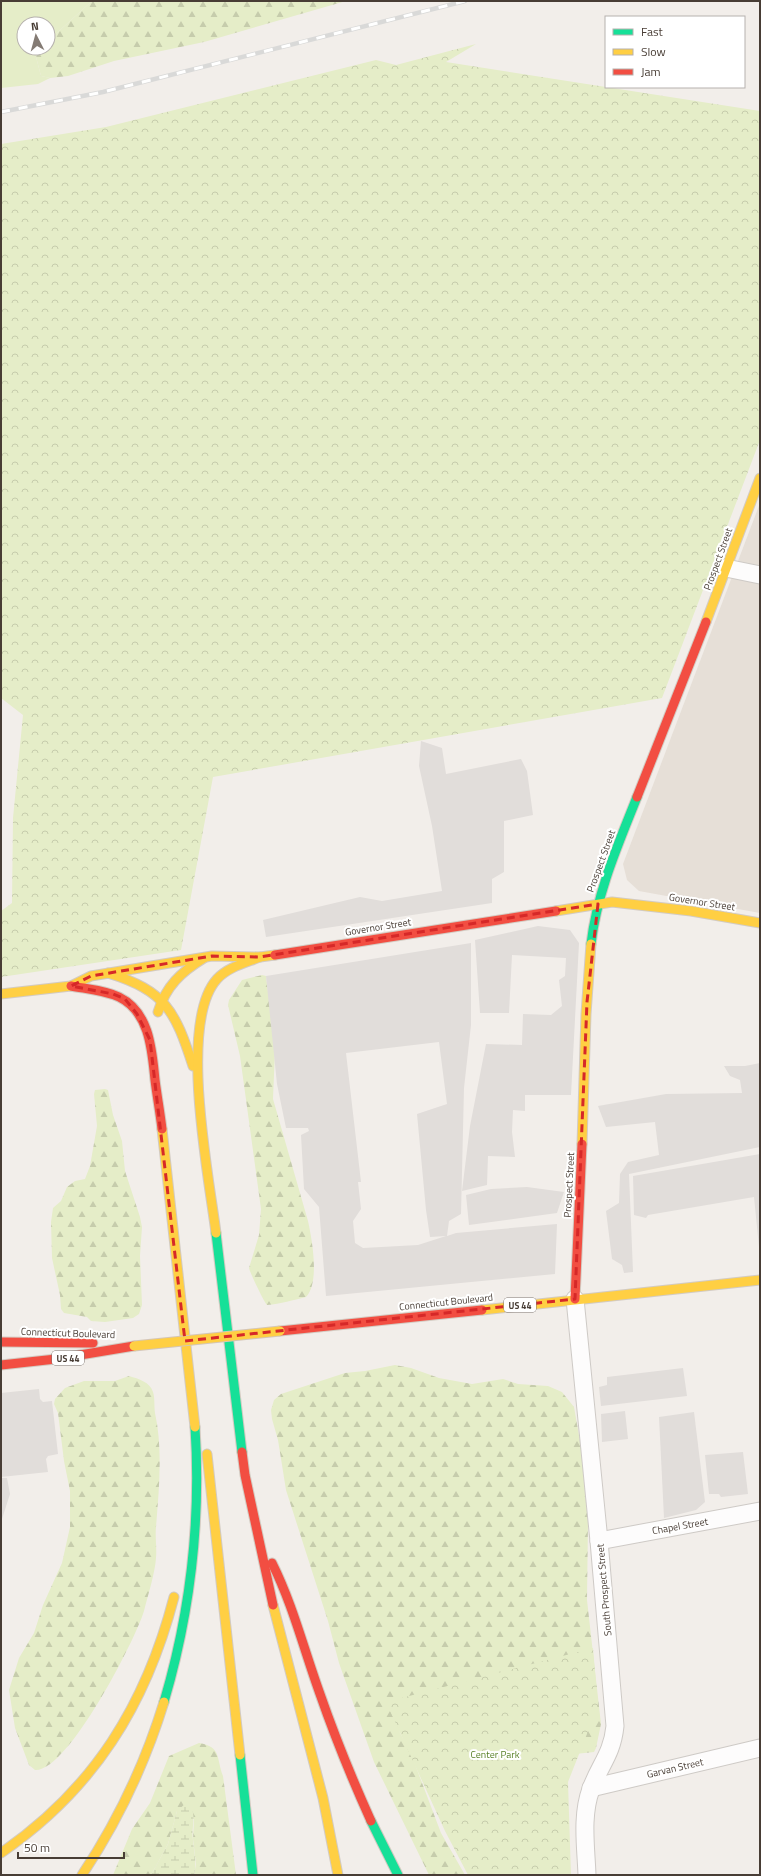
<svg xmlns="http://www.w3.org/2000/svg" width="761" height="1876" font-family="'Titillium Web',sans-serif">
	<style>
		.residential { fill: #e6dfd7 }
		.grass { fill: #e5edc8 }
		.forest { fill: url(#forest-firs) }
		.wetland { fill: url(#wetland-marsh) }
		.park { fill: url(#park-crowns) }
		.parking { fill: #e1ddda; fill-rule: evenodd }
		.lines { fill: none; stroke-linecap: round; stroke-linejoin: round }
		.street-casing { stroke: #cecac6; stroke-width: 19 }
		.fast-casing { stroke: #d3cbc2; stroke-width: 11 }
		.slow-casing { stroke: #d3cbc2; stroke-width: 11 }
		.jam-casing { stroke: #d3cbc2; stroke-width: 11 }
		.street { stroke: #fdfcfc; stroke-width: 17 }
		.fast { stroke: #16e098; stroke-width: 9 }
		.slow { stroke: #ffcf43; stroke-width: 9 }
		.jam { stroke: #f24e42; stroke-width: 9 }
		.rail-casing { stroke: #d9d9d8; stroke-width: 4.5 }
		.rail { stroke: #fff; stroke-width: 3; stroke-dasharray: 9; stroke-linecap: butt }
		.slow-bridge-casing { stroke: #d5c6b6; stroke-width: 11; stroke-linecap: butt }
		.slow-bridge { stroke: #ffcf43; stroke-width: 9 }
		.marked { fill: none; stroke: #d62828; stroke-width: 3; stroke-dasharray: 8 5; stroke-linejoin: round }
		.labels { text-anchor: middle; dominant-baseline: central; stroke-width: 4; stroke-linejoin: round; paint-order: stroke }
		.shield { fill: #fff; stroke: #7f7772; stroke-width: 1 }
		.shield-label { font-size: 9px; font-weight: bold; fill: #483d35 }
		.street-label { font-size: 10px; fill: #483d35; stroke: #fff }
		.park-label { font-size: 10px; fill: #567f24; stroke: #fff }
	</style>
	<defs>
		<pattern id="forest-firs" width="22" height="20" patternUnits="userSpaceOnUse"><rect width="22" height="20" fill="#e5edc8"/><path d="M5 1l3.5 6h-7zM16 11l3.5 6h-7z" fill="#c6ccac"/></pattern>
		<pattern id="wetland-marsh" width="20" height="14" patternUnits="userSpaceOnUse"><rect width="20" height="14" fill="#e5edc8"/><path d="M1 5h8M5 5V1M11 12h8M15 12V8" fill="none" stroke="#c6ccac"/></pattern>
		<pattern id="park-crowns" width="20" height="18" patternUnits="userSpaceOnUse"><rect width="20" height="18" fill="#e5edc8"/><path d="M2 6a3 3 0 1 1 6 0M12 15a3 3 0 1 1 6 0" fill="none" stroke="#c6ccac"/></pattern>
	</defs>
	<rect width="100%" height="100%" fill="#f2eeea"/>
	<!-- residential -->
	<path class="residential" d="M 760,503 L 760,913 L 639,891 L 627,880 L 623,864 Z"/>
	<!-- grass -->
	<path class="grass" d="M 1,1 L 92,1 L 48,41 L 48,24 L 24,24 L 24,48 L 41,48 L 36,57 L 41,76 L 50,78 L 38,84 L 1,88 Z"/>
	<!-- forest -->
	<g class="forest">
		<path d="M 92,1 L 346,1 L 204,42 L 114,61 L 68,76 L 50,78 L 41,76 L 36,57 L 41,48 L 48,48 L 48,41 Z"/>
		<path d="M 262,975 L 266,976 L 269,1000 L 276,1026 L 273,1099 L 308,1221 C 312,1239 320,1283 306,1297 C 293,1300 281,1304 267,1305 C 264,1302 250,1273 249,1268 L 259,1235 L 261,1209 L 240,1056 L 228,1005 L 229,1000 L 242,980 Z"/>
		<path d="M 105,1089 L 108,1090 L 113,1115 L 122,1141 L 125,1171 L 140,1217 L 142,1227 L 140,1256 L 142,1305 L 139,1314 L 133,1318 L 105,1322 L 91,1321 L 87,1317 L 64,1313 L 61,1309 L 60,1295 L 52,1258 L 51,1222 L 53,1208 L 61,1201 L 67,1187 L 75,1181 L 85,1179 L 90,1166 L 97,1126 L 94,1094 L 95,1090 Z"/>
		<path d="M 395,1365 L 411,1368 L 439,1378 L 472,1384 L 503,1379 L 518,1384 L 548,1386 L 562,1392 L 574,1407 L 581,1447 L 588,1522 L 587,1600 L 601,1724 L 596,1748 L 594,1752 L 566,1755 L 399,1723 L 400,1733 L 410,1751 L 441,1833 L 465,1875 L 429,1875 L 374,1762 L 339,1663 L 328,1621 L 286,1490 L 278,1440 L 272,1419 L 271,1410 L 274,1400 L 281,1394 L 345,1373 L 365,1371 Z"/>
		<path d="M 129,1376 C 139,1379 150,1382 153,1392 C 155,1398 154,1406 155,1413 C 163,1449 159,1490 156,1527 C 155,1538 157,1548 156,1558 C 155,1573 148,1595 144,1611 C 135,1641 67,1773 35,1770 L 29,1765 L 15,1728 L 9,1690 L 19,1658 L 34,1633 L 43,1605 L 62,1563 L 70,1527 L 70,1491 L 64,1461 L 58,1413 L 54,1404 L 55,1399 L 65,1388 L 84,1381 L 115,1381 Z"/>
		<path d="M 199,1743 C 222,1747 216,1758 223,1776 L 236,1875 L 194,1875 L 196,1864 L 193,1839 L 194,1819 L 177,1811 L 168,1844 L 151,1875 L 113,1875 L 132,1829 L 150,1803 L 169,1756 Z"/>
	</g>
	<!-- wetland -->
	<path class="wetland" d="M 185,1804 L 190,1805 C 197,1816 191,1827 193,1840 C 194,1853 197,1862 194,1875 L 151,1875 L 168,1844 L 177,1811 Z"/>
	<!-- park -->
	<g class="park">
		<path d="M 476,44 L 446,62 L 760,111 L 760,440 L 662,698 L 213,777 L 181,950 L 1,977 L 1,911 L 12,903 L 13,818 L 23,715 L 1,698 L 1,144 L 106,127 L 376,60 L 396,65 Z"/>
		<path d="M 593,1648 L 598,1706 L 568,1782 L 571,1875 L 468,1875 L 445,1831 L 386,1702 Z"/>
	</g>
	<!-- parking -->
	<g class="parking">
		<path d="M 421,741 L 442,748 L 446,774 L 521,759 L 527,771 L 533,815 L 504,821 L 504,872 L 492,879 L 492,903 L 266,937 L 263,920 L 360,897 L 382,901 L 442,891 L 432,826 L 419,766 Z"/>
		<path d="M 538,926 L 570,930 L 579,943 L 571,1095 L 525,1095 L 525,1111 L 513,1110 L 512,1132 L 515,1157 L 488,1156 L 487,1185 L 462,1191 L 470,1126 L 486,1044 L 522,1045 L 523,1014 L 551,1015 L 562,1006 L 559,980 L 565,976 L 566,958 L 512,955 L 509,1013 L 480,1013 L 475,940 Z"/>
		<path d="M 471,943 L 471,1025 L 464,1088 L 461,1214 L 449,1221 L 447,1236 L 456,1233 L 557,1224 L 555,1274 L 326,1296 L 319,1207 L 304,1189 L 301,1135 L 309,1131 L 308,1128 L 286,1128 L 277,1084 L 266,976 ZM 439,1042 L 447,1104 L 417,1114 L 426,1210 L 430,1237 L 446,1236 L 418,1245 L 363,1248 L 355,1243 L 353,1221 L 361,1209 L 358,1182 L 361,1182 L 346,1053 Z"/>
		<path d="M 760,1063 L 760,1147 L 629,1174 L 633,1272 L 624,1273 L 622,1265 L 612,1259 L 606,1211 L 619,1203 L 620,1174 L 628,1162 L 659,1155 L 655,1122 L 606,1127 L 598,1106 L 666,1094 L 742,1093 L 740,1080 L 730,1076 L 724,1066 L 745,1066 Z"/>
		<path d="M 760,1154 L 760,1257 L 754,1197 L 648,1215 L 646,1218 L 634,1215 L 633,1176 Z"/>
		<path d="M 527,1187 L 564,1192 L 557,1213 L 469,1225 L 466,1195 L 491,1189 Z"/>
		<path d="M 683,1368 L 687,1396 L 601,1406 L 599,1387 L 607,1385 L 607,1377 Z"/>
		<path d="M 39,1389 L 40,1399 L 43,1402 L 52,1401 L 58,1454 L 48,1456 L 46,1459 L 48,1472 L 1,1477 L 1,1393 Z"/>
		<path d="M 625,1411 L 628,1439 L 602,1442 L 601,1414 Z"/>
		<path d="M 694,1412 L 705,1502 L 696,1510 L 664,1518 L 659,1417 Z"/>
		<path d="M 743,1452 L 748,1494 L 721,1497 L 719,1494 L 709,1494 L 705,1455 Z"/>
		<path d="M 1,1478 L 7,1478 L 10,1494 L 1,1522 Z"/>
	</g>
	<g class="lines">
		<!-- street casing -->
		<g class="street-casing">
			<g id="street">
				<path d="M 726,568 L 760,575"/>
				<path d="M 575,1299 L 599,1541 L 615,1726 C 612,1755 600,1764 591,1789 C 581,1816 586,1847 587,1875"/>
				<path d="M 599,1541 L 760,1511"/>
				<path d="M 591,1788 L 760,1748"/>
			</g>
		</g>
		<!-- fast casing -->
		<g class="fast-casing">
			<g id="fast">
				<path d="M 591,944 C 597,892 618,845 637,797"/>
				<path d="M 216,1233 L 242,1452"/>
				<path d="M 164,1702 C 190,1614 201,1519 195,1427"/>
				<path d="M 240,1755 L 253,1875"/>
				<path d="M 371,1821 L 398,1875"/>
			</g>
		</g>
		<!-- slow casing -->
		<g class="slow-casing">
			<g id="slow">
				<path d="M 706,622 L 760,478"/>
				<path d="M 556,911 L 612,902 L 691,911 L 760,923"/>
				<path d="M 108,973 C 166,991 175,1011 193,1066"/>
				<path d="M 1,994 L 71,986 L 91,976 L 212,956 L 260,957 L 275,955"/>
				<path d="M 158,1012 C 166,986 181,972 204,958"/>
				<path d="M 162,1129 L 195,1427"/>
				<path d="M 582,1144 L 586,1014 L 591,944"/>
				<path d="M 216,1233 C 209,1177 178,1022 217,979 C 228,967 245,963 260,957"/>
				<path d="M 482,1310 L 760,1280"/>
				<path d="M 207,1454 L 240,1755"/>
				<path d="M 273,1605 L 323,1798 L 338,1875"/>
				<path d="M 1,1853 C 94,1789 146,1705 174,1597"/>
				<path d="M 82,1875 C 118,1821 145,1764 164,1702"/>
			</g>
		</g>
		<!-- jam casing -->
		<g class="jam-casing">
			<g id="jam">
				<path d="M 637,797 L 706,622"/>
				<path d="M 275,955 L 556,911"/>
				<path d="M 71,986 C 87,989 104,990 119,997 C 150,1012 152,1051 155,1080 C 157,1096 160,1112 162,1129"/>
				<path d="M 575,1299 L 582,1144"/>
				<path d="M 280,1331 L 482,1310"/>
				<path d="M 1,1342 L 93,1343"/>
				<path d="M 1,1365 L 56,1359 L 134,1346"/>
				<path d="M 242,1452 L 245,1475 L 273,1605"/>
				<path d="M 272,1563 C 293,1605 304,1650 320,1694 C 335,1737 352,1779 371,1821"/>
			</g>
		</g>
		<!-- street -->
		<use href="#street" class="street"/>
		<!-- fast -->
		<use href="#fast" class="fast"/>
		<!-- slow -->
		<use href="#slow" class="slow"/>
		<!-- jam -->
		<use href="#jam" class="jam"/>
		<!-- rail casing -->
		<g class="rail-casing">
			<path id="rail" d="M 1,112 L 103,92 L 465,1"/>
		</g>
		<!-- rail -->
		<use href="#rail" class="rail"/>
		<!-- slow-bridge casing -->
		<g class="slow-bridge-casing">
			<path id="slow-bridge" d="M 134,1346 L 280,1331"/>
		</g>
		<!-- slow-bridge -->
		<use href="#slow-bridge" class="slow-bridge"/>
	</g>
	<!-- marked area -->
	<path class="marked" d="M 598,904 L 587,1002 L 575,1299 L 185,1341 L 150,1040 L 137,1014 L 125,999 L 113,994 L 71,986 L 91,976 L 212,956 L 260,957 Z"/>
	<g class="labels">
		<!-- shield labels -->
		<g class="shield">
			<rect x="504" y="1298" width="32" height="14" rx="3"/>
			<rect x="52" y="1351" width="32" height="14" rx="3"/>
		</g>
		<g class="shield-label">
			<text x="520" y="1305">US 44</text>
			<text x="68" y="1358">US 44</text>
		</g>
		<!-- street labels -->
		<g class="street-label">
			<text transform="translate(718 559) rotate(-70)">Prospect Street</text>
			<text transform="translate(601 861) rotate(-70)">Prospect Street</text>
			<text transform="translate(702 902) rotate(9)">Governor Street</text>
			<text transform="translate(378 927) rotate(-9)">Governor Street</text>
			<text transform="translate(569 1185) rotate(-87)">Prospect Street</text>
			<text transform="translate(446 1302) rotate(-6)">Connecticut Boulevard</text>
			<text transform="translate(68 1333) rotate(2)">Connecticut Boulevard</text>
			<text transform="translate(680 1526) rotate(-10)">Chapel Street</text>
			<text transform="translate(604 1590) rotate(-95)">South Prospect Street</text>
			<text transform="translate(675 1768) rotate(-13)">Garvan Street</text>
		</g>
		<!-- park labels -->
		<g class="park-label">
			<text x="495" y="1754">Center Park</text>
		</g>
	</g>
	<!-- border -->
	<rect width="761" height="1876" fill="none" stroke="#483d35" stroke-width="4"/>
	<!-- legend -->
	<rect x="605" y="16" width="140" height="72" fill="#ffffff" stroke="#b6b1ae"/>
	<rect x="613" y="29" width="20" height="6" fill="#16e098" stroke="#b6b1ae"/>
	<text x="641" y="36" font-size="12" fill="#483d35">Fast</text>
	<rect x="613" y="49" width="20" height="6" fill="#ffcf43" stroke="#b6b1ae"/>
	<text x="641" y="56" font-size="12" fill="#483d35">Slow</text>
	<rect x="613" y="69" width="20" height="6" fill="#f24e42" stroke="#b6b1ae"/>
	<text x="641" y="76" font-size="12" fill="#483d35">Jam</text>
	<!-- north arrow -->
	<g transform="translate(36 36) rotate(354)"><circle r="19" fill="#ffffff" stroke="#b6b1ae"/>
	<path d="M0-3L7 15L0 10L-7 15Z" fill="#847b74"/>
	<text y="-6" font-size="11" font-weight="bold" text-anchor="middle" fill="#483d35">N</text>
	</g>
	<!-- scale -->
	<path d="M18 1852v6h106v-6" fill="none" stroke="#483d35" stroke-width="2"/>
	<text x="24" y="1852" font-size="12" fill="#483d35" stroke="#ffffff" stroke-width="3" paint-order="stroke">50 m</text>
</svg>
